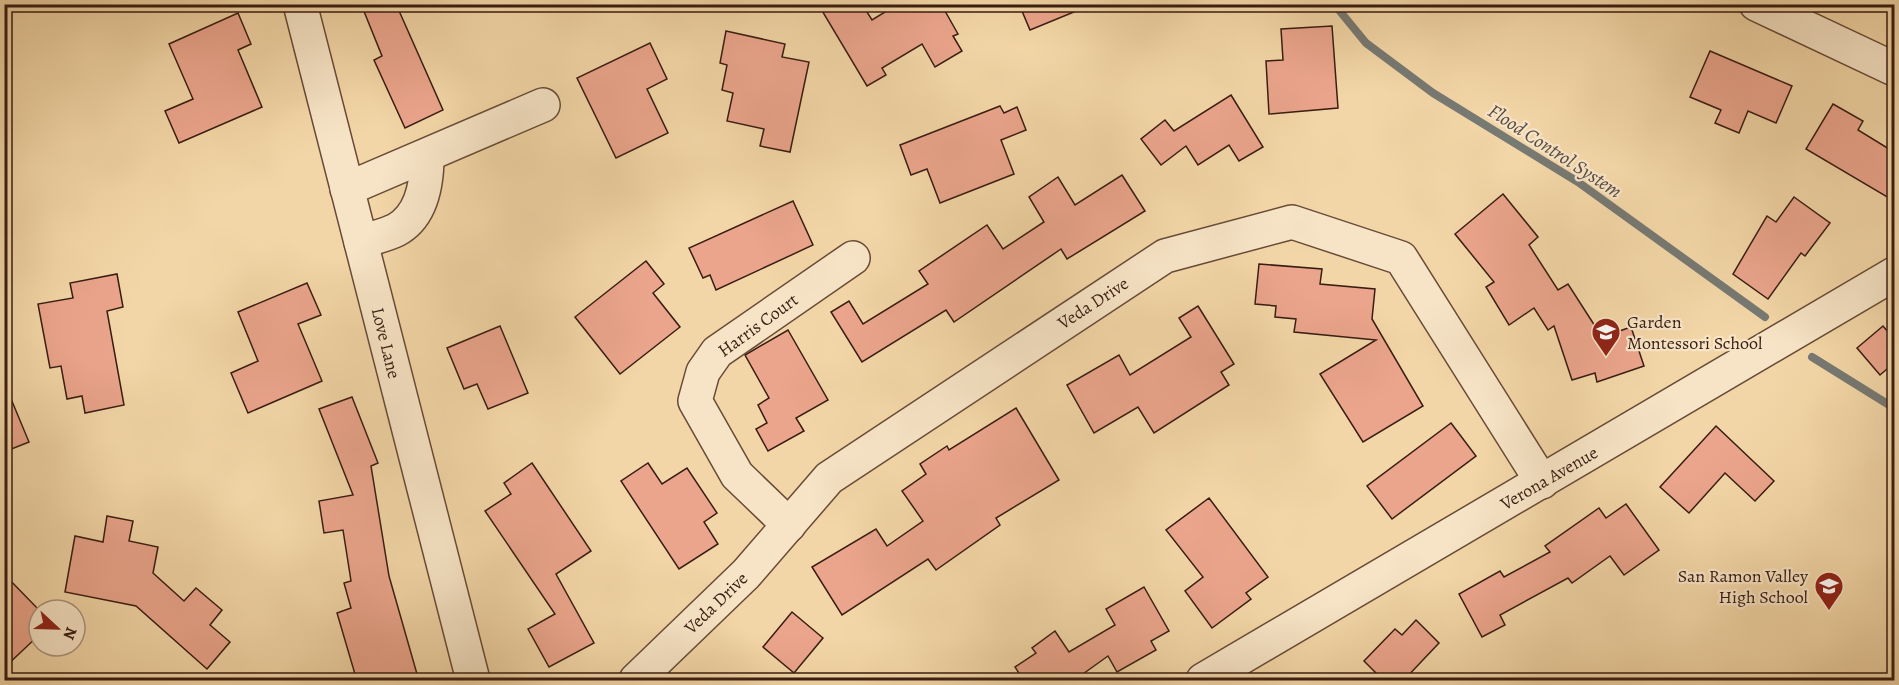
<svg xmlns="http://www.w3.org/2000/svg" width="1899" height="685" font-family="Alegreya,serif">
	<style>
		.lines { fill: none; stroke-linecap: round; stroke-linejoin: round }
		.stream { stroke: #777973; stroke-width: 8 }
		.building { fill: #eba58c; stroke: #381d12; stroke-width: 1.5 }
		.minor-casing { stroke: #674b37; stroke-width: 36 }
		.minor { stroke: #f7e4c6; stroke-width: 33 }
		.labels { text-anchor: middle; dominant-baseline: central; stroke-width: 4.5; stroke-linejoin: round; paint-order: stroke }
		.street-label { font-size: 18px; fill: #381d12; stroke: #f7e4c6 }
		.poi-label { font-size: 18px; fill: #381d12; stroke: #f7e4c6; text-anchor: start }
		.water-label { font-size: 20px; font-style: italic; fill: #584b43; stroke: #f7e4c6 }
	</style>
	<rect width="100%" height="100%" fill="#f3d6a7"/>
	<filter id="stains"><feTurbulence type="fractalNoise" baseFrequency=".00333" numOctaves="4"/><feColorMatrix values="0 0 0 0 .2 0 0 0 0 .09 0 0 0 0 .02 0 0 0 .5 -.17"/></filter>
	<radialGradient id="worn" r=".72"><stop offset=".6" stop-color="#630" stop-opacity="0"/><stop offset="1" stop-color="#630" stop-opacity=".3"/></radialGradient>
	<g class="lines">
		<!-- stream -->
		<g class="stream">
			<path d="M 1334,4 L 1366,43 L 1433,93 L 1578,182 L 1765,317"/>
			<path d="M 1812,357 L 1894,408"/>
		</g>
	</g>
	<!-- building -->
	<g class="building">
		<path d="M 361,4 L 396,4 L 443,110 L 405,128 L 374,60 L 382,56 Z"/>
		<path d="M 818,4 L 862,4 L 872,20 L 898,4 L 941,4 L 958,34 L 953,36 L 962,51 L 935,67 L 922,44 L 882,68 L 886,75 L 867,86 Z"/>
		<path d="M 1019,4 L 1091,4 L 1091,5 L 1030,30 Z"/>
		<path d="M 238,13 L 251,44 L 238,50 L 262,107 L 179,143 L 165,111 L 193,99 L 169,44 Z"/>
		<path d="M 1332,26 L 1338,108 L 1269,114 L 1266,61 L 1283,60 L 1281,29 Z"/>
		<path d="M 726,31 L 785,44 L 782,57 L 809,62 L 790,152 L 760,146 L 764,129 L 727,121 L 733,93 L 722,90 L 727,65 L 720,63 Z"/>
		<path d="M 650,43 L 667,79 L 647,89 L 668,133 L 616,158 L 577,78 Z"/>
		<path d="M 1710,51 L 1792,86 L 1776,123 L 1748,111 L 1739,133 L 1715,123 L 1721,110 L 1690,97 Z"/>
		<path d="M 1231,95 L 1263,147 L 1239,161 L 1229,145 L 1198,165 L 1186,146 L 1161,165 L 1141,139 L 1165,120 L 1174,131 Z"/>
		<path d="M 1833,104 L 1863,121 L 1858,130 L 1894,152 L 1894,201 L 1806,149 Z"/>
		<path d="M 1000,106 L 1004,113 L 1017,107 L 1026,130 L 1001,140 L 1014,174 L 940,203 L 927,169 L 911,175 L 900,145 Z"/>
		<path d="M 1122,175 L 1145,211 L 1067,259 L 1061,249 L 954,322 L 946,310 L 862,362 L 831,312 L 849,301 L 863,324 L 928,284 L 919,271 L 987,225 L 1003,249 L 1044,222 L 1029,197 L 1058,177 L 1075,205 Z"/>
		<path d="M 1503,194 L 1538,237 L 1529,245 L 1558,290 L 1568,284 L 1602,337 L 1631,327 L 1644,366 L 1597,382 L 1595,373 L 1572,380 L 1554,326 L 1548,330 L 1534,308 L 1509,325 L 1486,287 L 1494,282 L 1455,234 Z"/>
		<path d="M 1794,197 L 1830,223 L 1805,256 L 1801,253 L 1768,299 L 1733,274 L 1767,216 L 1776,222 Z"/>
		<path d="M 793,201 L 813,245 L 716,290 L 710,275 L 703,278 L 689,248 Z"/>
		<path d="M 646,261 L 664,284 L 653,293 L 680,327 L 620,374 L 575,317 Z"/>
		<path d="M 1259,264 L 1322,269 L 1320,284 L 1375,289 L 1372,319 L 1423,406 L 1363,442 L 1320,374 L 1376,340 L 1294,332 L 1296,319 L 1275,317 L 1276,306 L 1255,304 Z"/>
		<path d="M 117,274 L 123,307 L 107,311 L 124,405 L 85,413 L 82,396 L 67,399 L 61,366 L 50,368 L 38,304 L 73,298 L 70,283 Z"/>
		<path d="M 307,283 L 321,315 L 298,324 L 322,381 L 248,413 L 231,373 L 258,361 L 238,312 Z"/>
		<path d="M 1198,306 L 1234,364 L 1221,372 L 1229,385 L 1154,433 L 1138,407 L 1094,433 L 1067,385 L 1119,355 L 1130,375 L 1191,337 L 1179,318 Z"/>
		<path d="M 500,326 L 528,393 L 488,409 L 477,384 L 464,389 L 447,348 Z"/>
		<path d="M 1883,326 L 1894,339 L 1894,363 L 1880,375 L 1857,348 Z"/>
		<path d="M 788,330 L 828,400 L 796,418 L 804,431 L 768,451 L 756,429 L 767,423 L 758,405 L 769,398 L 745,355 Z"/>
		<path d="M 4,382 L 29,442 L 4,452 Z"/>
		<path d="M 352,397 L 378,463 L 371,466 L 389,576 L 419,681 L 357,681 L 337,613 L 351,608 L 344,583 L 351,581 L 343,530 L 324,533 L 319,501 L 353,495 L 319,409 Z"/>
		<path d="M 1016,408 L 1059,480 L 996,518 L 1000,525 L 936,570 L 928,559 L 842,615 L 812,567 L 876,529 L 887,546 L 923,521 L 902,491 L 926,474 L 920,464 L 947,446 L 949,450 Z"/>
		<path d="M 1451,423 L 1476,456 L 1392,519 L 1367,486 Z"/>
		<path d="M 1716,426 L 1774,481 L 1755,501 L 1725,473 L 1689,513 L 1660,487 Z"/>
		<path d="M 532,463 L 591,551 L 556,574 L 594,643 L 549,667 L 528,629 L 555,614 L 485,511 L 511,494 L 504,483 Z"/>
		<path d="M 648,463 L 662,484 L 687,468 L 717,513 L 704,522 L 718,544 L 679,569 L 621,481 Z"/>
		<path d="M 1209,498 L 1268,577 L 1246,593 L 1251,599 L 1212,628 L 1185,591 L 1203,577 L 1166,530 Z"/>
		<path d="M 1626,504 L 1659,550 L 1624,575 L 1610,556 L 1572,583 L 1568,578 L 1500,615 L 1505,625 L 1482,637 L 1459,594 L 1500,571 L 1504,577 L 1550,552 L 1545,546 L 1599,508 L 1606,518 Z"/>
		<path d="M 107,516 L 133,521 L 129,541 L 158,547 L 153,573 L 184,601 L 196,588 L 222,610 L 210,625 L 230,642 L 207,669 L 136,606 L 65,592 L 75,536 L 103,542 Z"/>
		<path d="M 4,574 L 39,610 L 39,635 L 4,668 Z"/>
		<path d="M 1144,587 L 1169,631 L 1151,641 L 1156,650 L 1117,672 L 1108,656 L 1073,681 L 1024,681 L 1015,667 L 1036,653 L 1032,648 L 1055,631 L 1069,652 L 1115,625 L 1106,609 Z"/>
		<path d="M 792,612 L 823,638 L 794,673 L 763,647 Z"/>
		<path d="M 1416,620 L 1439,643 L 1403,681 L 1384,681 L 1364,661 L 1395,629 L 1402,635 Z"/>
	</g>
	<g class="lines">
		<!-- minor casing -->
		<g class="minor-casing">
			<g id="minor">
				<path d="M 300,4 L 473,680"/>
				<path d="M 1756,4 L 1894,69"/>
				<path d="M 347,189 L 543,105"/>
				<path d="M 361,242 C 372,238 386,235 396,230 C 422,216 427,182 427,156"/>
				<path d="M 789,525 L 737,475 L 695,401 L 703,372 L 717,352 L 853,258"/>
				<path d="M 636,680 L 746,574 L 829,478 L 1165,256 L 1292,222 L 1401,258 L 1542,482"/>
				<path d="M 1203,680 L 1894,274"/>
			</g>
		</g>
		<!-- minor -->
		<use href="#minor" class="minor"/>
	</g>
	<!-- icons -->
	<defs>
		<g id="school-pin" transform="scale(1.5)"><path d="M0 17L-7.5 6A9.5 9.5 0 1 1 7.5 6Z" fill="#8f2418" stroke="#f7e4c6"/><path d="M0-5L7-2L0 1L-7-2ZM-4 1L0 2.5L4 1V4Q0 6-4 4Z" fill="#fff"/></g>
	</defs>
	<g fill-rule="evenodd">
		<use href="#school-pin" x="1606" y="332"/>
		<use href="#school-pin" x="1829" y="586"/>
	</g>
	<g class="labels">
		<!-- street labels -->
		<g class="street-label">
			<text transform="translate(1093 303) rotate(-33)">Veda Drive</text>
			<text transform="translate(758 325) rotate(-36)">Harris Court</text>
			<text transform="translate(386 343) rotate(76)">Love Lane</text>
			<text transform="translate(1549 478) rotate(-30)">Verona Avenue</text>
			<text transform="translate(716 603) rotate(-44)">Veda Drive</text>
		</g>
		<!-- poi labels -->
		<g class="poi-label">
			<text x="1627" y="322">Garden<tspan x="1627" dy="21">Montessori School</tspan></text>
			<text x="1808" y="576" text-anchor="end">San Ramon Valley<tspan x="1808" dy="21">High School</tspan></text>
		</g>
		<!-- water labels -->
		<g class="water-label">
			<text transform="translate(1555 151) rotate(33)">Flood Control System</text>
		</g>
	</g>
	<!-- margin -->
	<rect width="1899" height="685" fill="none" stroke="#f3d6a7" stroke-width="24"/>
	<rect x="6" y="6" width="1887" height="673" fill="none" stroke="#381d12" stroke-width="3"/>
	<rect x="12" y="12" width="1875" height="661" fill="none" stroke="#381d12" stroke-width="1.5"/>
	<!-- north arrow -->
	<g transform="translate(57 628) rotate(112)"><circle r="28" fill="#f7e4c6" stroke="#ab947e" stroke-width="1.5"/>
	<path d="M0-4.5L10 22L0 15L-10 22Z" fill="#8f2418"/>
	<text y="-9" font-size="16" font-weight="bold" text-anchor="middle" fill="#381d12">N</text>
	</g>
	<rect width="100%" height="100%" filter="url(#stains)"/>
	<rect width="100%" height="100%" fill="url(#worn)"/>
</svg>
